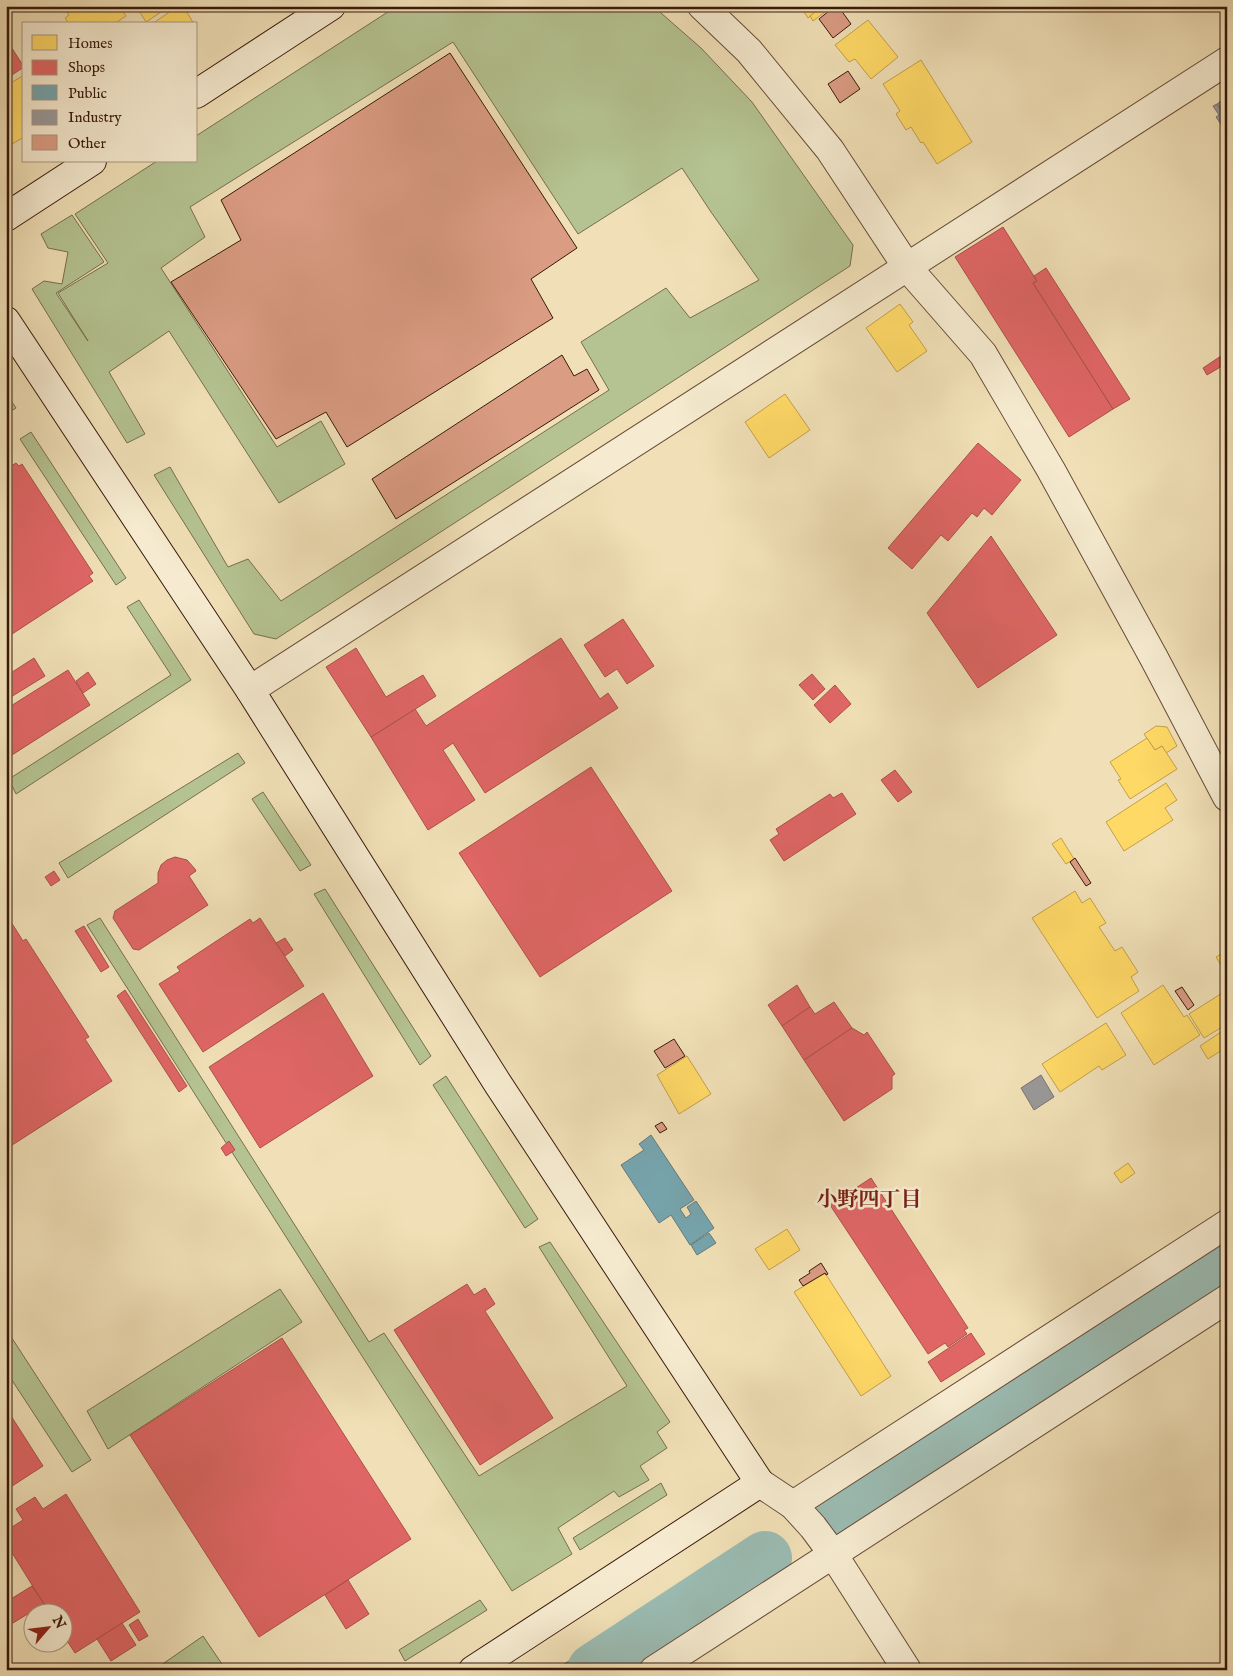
<svg xmlns="http://www.w3.org/2000/svg" width="1233" height="1676" font-family="'IM FELL English','Noto Serif JP',serif">
	<style>
		.green { fill: #b5c392; stroke: #776e4f }
		.homes { fill: #ffd966; stroke: #c49f4b }
		.shops { fill: #e06666; stroke: #ae4f4b }
		.public { fill: #76a5af; stroke: #647b7e }
		.industry { fill: #999; stroke: #7c736f }
		.lines { fill: none; stroke-linecap: round; stroke-linejoin: round }
		.river { stroke: #9bbcb3; stroke-width: 54 }
		.building { fill: #db9c84; stroke: #39190c }
		.street-casing { stroke: #674b37; stroke-width: 30 }
		.secondary-casing { stroke: #39190c; stroke-width: 30 }
		.street { stroke: #f6ebd0; stroke-width: 28 }
		.secondary { stroke: #f6ebd0; stroke-width: 28 }
		.labels { text-anchor: middle; dominant-baseline: central; stroke-width: 5; stroke-linejoin: round; paint-order: stroke }
		.neighbourhood-label { font-size: 21px; font-weight: bold; fill: #7a1f14; stroke: #f6ebd0 }
	</style>
	<rect width="100%" height="100%" fill="#f1e0b7"/>
	<filter id="stains"><feTurbulence type="fractalNoise" baseFrequency=".004" numOctaves="4"/><feColorMatrix values="0 0 0 0 .2 0 0 0 0 .09 0 0 0 0 .02 0 0 0 .5 -.17"/></filter>
	<radialGradient id="worn" r=".72"><stop offset=".6" stop-color="#630" stop-opacity="0"/><stop offset="1" stop-color="#630" stop-opacity=".3"/></radialGradient>
	<!-- green -->
	<g class="green">
		<path d="M 397,6 L 653,6 L 701,48 L 752,102 L 853,245 L 850,266 L 276,639 L 254,634 L 154,475 L 170,467 L 228,567 L 248,559 L 281,601 L 609,390 L 581,342 L 666,288 L 690,318 L 759,280 L 711,212 L 682,168 L 578,234 L 453,42 L 190,207 L 205,237 L 161,268 L 277,447 L 321,421 L 345,464 L 279,503 L 169,331 L 109,372 L 145,434 L 127,443 L 32,289 L 44,281 L 62,284 L 68,252 L 48,248 L 41,234 L 72,215 L 104,262 L 56,293 L 88,341 L 58,293 L 108,263 L 75,214 L 157,161 L 196,161 L 196,136 Z"/>
		<path d="M 6,393 L 16,408 L 6,414 Z"/>
		<path d="M 31,432 L 126,578 L 116,585 L 20,439 Z"/>
		<path d="M 139,600 L 191,680 L 16,794 L 9,779 L 171,675 L 127,607 Z"/>
		<path d="M 238,753 L 245,763 L 68,878 L 59,863 Z"/>
		<path d="M 263,792 L 311,865 L 300,871 L 252,799 Z"/>
		<path d="M 325,889 L 431,1056 L 420,1065 L 314,894 Z"/>
		<path d="M 100,918 L 369,1342 L 384,1333 L 479,1476 L 627,1386 L 539,1247 L 550,1242 L 670,1422 L 657,1432 L 667,1448 L 640,1466 L 649,1480 L 619,1497 L 614,1491 L 558,1528 L 572,1554 L 512,1591 L 87,925 Z"/>
		<path d="M 446,1076 L 538,1219 L 525,1228 L 433,1085 Z"/>
		<path d="M 280,1289 L 302,1322 L 108,1449 L 87,1411 Z"/>
		<path d="M 6,1329 L 91,1460 L 72,1472 L 6,1371 Z"/>
		<path d="M 661,1483 L 667,1495 L 580,1550 L 573,1538 Z"/>
		<path d="M 754,1542 L 777,1576 L 632,1670 L 555,1670 Z"/>
		<path d="M 480,1600 L 487,1610 L 405,1661 L 399,1650 Z"/>
		<path d="M 203,1636 L 226,1670 L 154,1670 Z"/>
	</g>
	<!-- homes -->
	<g class="homes">
		<path d="M 63,6 L 119,6 L 126,16 L 114,24 L 69,24 L 65,18 L 69,15 Z"/>
		<path d="M 136,6 L 170,6 L 146,22 Z"/>
		<path d="M 178,6 L 183,6 L 194,24 L 152,24 Z"/>
		<path d="M 800,6 L 823,6 L 808,18 Z"/>
		<path d="M 823,6 L 833,6 L 813,21 L 810,16 Z"/>
		<path d="M 868,20 L 898,57 L 871,79 L 855,59 L 849,62 L 835,45 Z"/>
		<path d="M 921,60 L 972,142 L 937,164 L 923,142 L 921,143 L 911,127 L 906,130 L 896,114 L 900,111 L 883,84 Z"/>
		<path d="M 24,75 L 24,137 L 7,147 L 6,86 Z"/>
		<path d="M 900,304 L 913,322 L 909,325 L 927,351 L 897,372 L 866,328 Z"/>
		<path d="M 785,394 L 810,430 L 769,458 L 745,422 Z"/>
		<path d="M 1156,726 L 1167,727 L 1177,746 L 1166,753 L 1162,746 L 1155,750 L 1144,734 Z"/>
		<path d="M 1147,738 L 1155,750 L 1162,746 L 1177,769 L 1130,799 L 1118,780 L 1121,779 L 1110,762 Z"/>
		<path d="M 1166,783 L 1177,800 L 1165,808 L 1173,820 L 1124,851 L 1106,822 Z"/>
		<path d="M 1061,838 L 1074,859 L 1066,864 L 1052,844 Z"/>
		<path d="M 1075,891 L 1082,903 L 1090,898 L 1106,923 L 1099,927 L 1115,951 L 1122,947 L 1138,972 L 1131,977 L 1139,991 L 1097,1018 L 1032,918 Z"/>
		<path d="M 1227,951 L 1227,975 L 1216,957 Z"/>
		<path d="M 1163,985 L 1184,1017 L 1187,1015 L 1200,1035 L 1154,1065 L 1121,1013 Z"/>
		<path d="M 1227,990 L 1227,1024 L 1204,1038 L 1189,1014 Z"/>
		<path d="M 1106,1023 L 1126,1055 L 1102,1070 L 1099,1066 L 1060,1092 L 1042,1064 Z"/>
		<path d="M 1227,1028 L 1227,1047 L 1208,1059 L 1200,1046 Z"/>
		<path d="M 687,1056 L 711,1094 L 679,1114 L 657,1075 Z"/>
		<path d="M 1128,1163 L 1135,1173 L 1121,1183 L 1114,1173 Z"/>
		<path d="M 787,1229 L 800,1250 L 769,1270 L 755,1249 Z"/>
		<path d="M 825,1273 L 891,1376 L 861,1396 L 794,1292 Z"/>
	</g>
	<!-- shops -->
	<g class="shops">
		<path d="M 6,39 L 24,67 L 6,79 Z"/>
		<path d="M 1003,227 L 1037,281 L 1033,283 L 1113,409 L 1069,437 L 955,257 Z"/>
		<path d="M 1046,268 L 1130,399 L 1113,409 L 1033,283 L 1037,281 L 1034,276 Z"/>
		<path d="M 1224,354 L 1227,358 L 1227,363 L 1207,375 L 1203,368 Z"/>
		<path d="M 978,443 L 1021,480 L 992,515 L 984,508 L 977,517 L 972,513 L 948,541 L 941,535 L 912,569 L 888,548 Z"/>
		<path d="M 16,463 L 19,466 L 22,464 L 93,573 L 89,576 L 93,581 L 6,638 L 6,469 Z"/>
		<path d="M 991,536 L 1057,635 L 978,688 L 927,613 Z"/>
		<path d="M 623,619 L 654,666 L 627,684 L 617,669 L 605,677 L 584,645 Z"/>
		<path d="M 561,638 L 600,699 L 608,693 L 618,708 L 485,793 L 453,743 L 443,750 L 475,800 L 428,830 L 371,737 L 415,709 L 426,726 Z"/>
		<path d="M 356,648 L 386,697 L 423,675 L 436,696 L 371,737 L 326,667 Z"/>
		<path d="M 34,658 L 45,676 L 6,700 L 6,676 Z"/>
		<path d="M 68,670 L 90,705 L 12,755 L 6,745 L 6,709 Z"/>
		<path d="M 88,672 L 96,684 L 83,693 L 76,681 Z"/>
		<path d="M 812,674 L 825,689 L 813,700 L 799,685 Z"/>
		<path d="M 835,685 L 851,704 L 830,723 L 814,705 Z"/>
		<path d="M 591,767 L 672,891 L 540,977 L 459,853 Z"/>
		<path d="M 895,770 L 912,792 L 898,802 L 881,780 Z"/>
		<path d="M 842,793 L 856,814 L 784,861 L 770,840 L 779,834 L 776,829 L 830,794 L 833,798 Z"/>
		<path d="M 175,857 L 187,860 L 195,869 L 196,871 L 189,876 L 208,905 L 139,950 L 133,949 L 113,918 L 115,911 L 158,883 L 158,873 L 161,865 L 167,860 Z"/>
		<path d="M 54,871 L 60,880 L 51,886 L 45,877 Z"/>
		<path d="M 6,914 L 23,941 L 26,939 L 89,1037 L 85,1039 L 112,1081 L 6,1149 Z"/>
		<path d="M 260,918 L 304,986 L 203,1052 L 159,984 L 180,971 L 177,967 L 250,919 L 253,923 Z"/>
		<path d="M 84,926 L 109,967 L 101,972 L 75,931 Z"/>
		<path d="M 285,938 L 293,950 L 285,956 L 276,943 Z"/>
		<path d="M 797,985 L 810,1007 L 782,1026 L 768,1005 Z"/>
		<path d="M 125,990 L 187,1086 L 179,1092 L 117,996 Z"/>
		<path d="M 323,993 L 373,1076 L 260,1148 L 209,1067 Z"/>
		<path d="M 834,1002 L 852,1028 L 804,1060 L 782,1026 L 810,1007 L 815,1014 Z"/>
		<path d="M 852,1028 L 864,1035 L 867,1032 L 895,1074 L 892,1076 L 892,1089 L 844,1121 L 804,1060 Z"/>
		<path d="M 229,1141 L 235,1150 L 226,1156 L 221,1148 Z"/>
		<path d="M 871,1178 L 968,1328 L 964,1330 L 967,1334 L 948,1347 L 945,1343 L 928,1354 L 830,1205 Z"/>
		<path d="M 467,1284 L 474,1295 L 485,1288 L 495,1304 L 485,1311 L 553,1418 L 480,1465 L 394,1330 Z"/>
		<path d="M 971,1333 L 985,1354 L 941,1382 L 928,1362 Z"/>
		<path d="M 282,1338 L 411,1539 L 259,1637 L 130,1435 Z"/>
		<path d="M 6,1408 L 43,1466 L 6,1490 Z"/>
		<path d="M 66,1494 L 140,1612 L 75,1653 L 62,1633 L 62,1614 L 50,1614 L 6,1543 L 6,1531 L 23,1520 L 16,1509 L 35,1497 L 43,1509 Z"/>
		<path d="M 348,1580 L 369,1614 L 346,1629 L 325,1595 Z"/>
		<path d="M 32,1586 L 44,1604 L 13,1623 L 6,1620 L 6,1602 Z"/>
		<path d="M 138,1619 L 148,1636 L 139,1641 L 129,1625 Z"/>
		<path d="M 122,1623 L 136,1645 L 111,1661 L 97,1639 Z"/>
	</g>
	<!-- public -->
	<g class="public">
		<path d="M 651,1135 L 694,1200 L 680,1209 L 686,1218 L 691,1214 L 687,1207 L 696,1201 L 714,1228 L 690,1245 L 671,1215 L 659,1223 L 621,1165 L 644,1150 L 639,1144 Z"/>
		<path d="M 709,1233 L 716,1243 L 697,1255 L 691,1245 Z"/>
	</g>
	<!-- industry -->
	<g class="industry">
		<path d="M 1227,97 L 1227,119 L 1217,104 Z"/>
		<path d="M 1217,104 L 1227,119 L 1227,128 L 1225,126 L 1223,127 L 1216,117 L 1219,115 L 1213,106 Z"/>
		<path d="M 1041,1075 L 1054,1097 L 1034,1110 L 1021,1088 Z"/>
		<path d="M 878,1492 L 886,1505 L 864,1519 L 856,1506 Z"/>
	</g>
	<g class="lines">
		<!-- river -->
		<g class="river">
			<path d="M 834,1512 L 1227,1262"/>
			<path d="M 594,1670 L 765,1558"/>
		</g>
	</g>
	<!-- building -->
	<g class="building">
		<path d="M 835,6 L 838,6 L 851,24 L 833,38 L 819,19 Z"/>
		<path d="M 450,53 L 577,248 L 531,279 L 553,318 L 347,447 L 326,412 L 276,439 L 171,282 L 241,240 L 221,200 Z"/>
		<path d="M 848,71 L 860,89 L 840,103 L 828,84 Z"/>
		<path d="M 562,355 L 574,376 L 587,369 L 599,390 L 396,519 L 372,479 Z"/>
		<path d="M 1075,858 L 1091,883 L 1086,886 L 1070,862 Z"/>
		<path d="M 1182,987 L 1194,1005 L 1188,1010 L 1175,991 Z"/>
		<path d="M 674,1039 L 685,1056 L 665,1068 L 654,1051 Z"/>
		<path d="M 662,1122 L 667,1129 L 660,1133 L 655,1126 Z"/>
		<path d="M 821,1263 L 828,1274 L 826,1275 L 825,1273 L 803,1286 L 799,1280 L 810,1273 L 809,1271 Z"/>
	</g>
	<g class="lines">
		<!-- street casing -->
		<g class="street-casing">
			<g id="street">
				<path d="M 702,6 L 749,51 L 830,150 L 907,267 L 983,354 L 1051,470 L 1154,658 L 1227,797"/>
				<path d="M 250,690 L 1227,61"/>
				<path d="M 760,1483 L 793,1505 L 813,1527 L 833,1554 L 907,1670"/>
				<path d="M 793,1505 L 1227,1224"/>
				<path d="M 654,1670 L 1227,1299"/>
			</g>
		</g>
		<!-- secondary casing -->
		<g class="secondary-casing">
			<g id="secondary">
				<path d="M 196,94 L 331,6"/>
				<path d="M 6,217 L 92,161"/>
				<path d="M 6,321 L 250,690 L 498,1084 L 760,1483 L 473,1670"/>
			</g>
		</g>
		<!-- street -->
		<use href="#street" class="street"/>
		<!-- secondary -->
		<use href="#secondary" class="secondary"/>
	</g>
	<g class="labels">
		<!-- neighbourhood labels -->
		<g class="neighbourhood-label">
			<text x="869" y="1200">小野四丁目</text>
		</g>
	</g>
	<!-- margin -->
	<rect width="1233" height="1676" fill="none" stroke="#f1e0b7" stroke-width="25"/>
	<rect x="8" y="8" width="1218" height="1661" fill="none" stroke="#39190c" stroke-width="2.5"/>
	<rect x="12" y="12" width="1208" height="1651" fill="none" stroke="#39190c"/>
	<!-- legend -->
	<rect x="22" y="22" width="175" height="140" fill="#f6ebd0" stroke="#aa9782"/>
	<rect x="32" y="35" width="25" height="15" fill="#ffd966" stroke="#aa9782"/>
	<text x="68" y="48" font-size="15" fill="#39190c">Homes</text>
	<rect x="32" y="60" width="25" height="15" fill="#e06666" stroke="#aa9782"/>
	<text x="68" y="72" font-size="15" fill="#39190c">Shops</text>
	<rect x="32" y="85" width="25" height="15" fill="#76a5af" stroke="#aa9782"/>
	<text x="68" y="98" font-size="15" fill="#39190c">Public</text>
	<rect x="32" y="110" width="25" height="15" fill="#999999" stroke="#aa9782"/>
	<text x="68" y="122" font-size="15" fill="#39190c">Industry</text>
	<rect x="32" y="135" width="25" height="15" fill="#db9c84" stroke="#aa9782"/>
	<text x="68" y="148" font-size="15" fill="#39190c">Other</text>
	<!-- north arrow -->
	<g transform="translate(48 1628) rotate(62)"><circle r="24" fill="#f6ebd0" stroke="#aa9782"/>
	<path d="M0-4L9 19L0 12L-9 19Z" fill="#8f2418"/>
	<text y="-8" font-size="14" font-weight="bold" text-anchor="middle" fill="#39190c">N</text>
	</g>
	<rect width="100%" height="100%" filter="url(#stains)"/>
	<rect width="100%" height="100%" fill="url(#worn)"/>
</svg>
